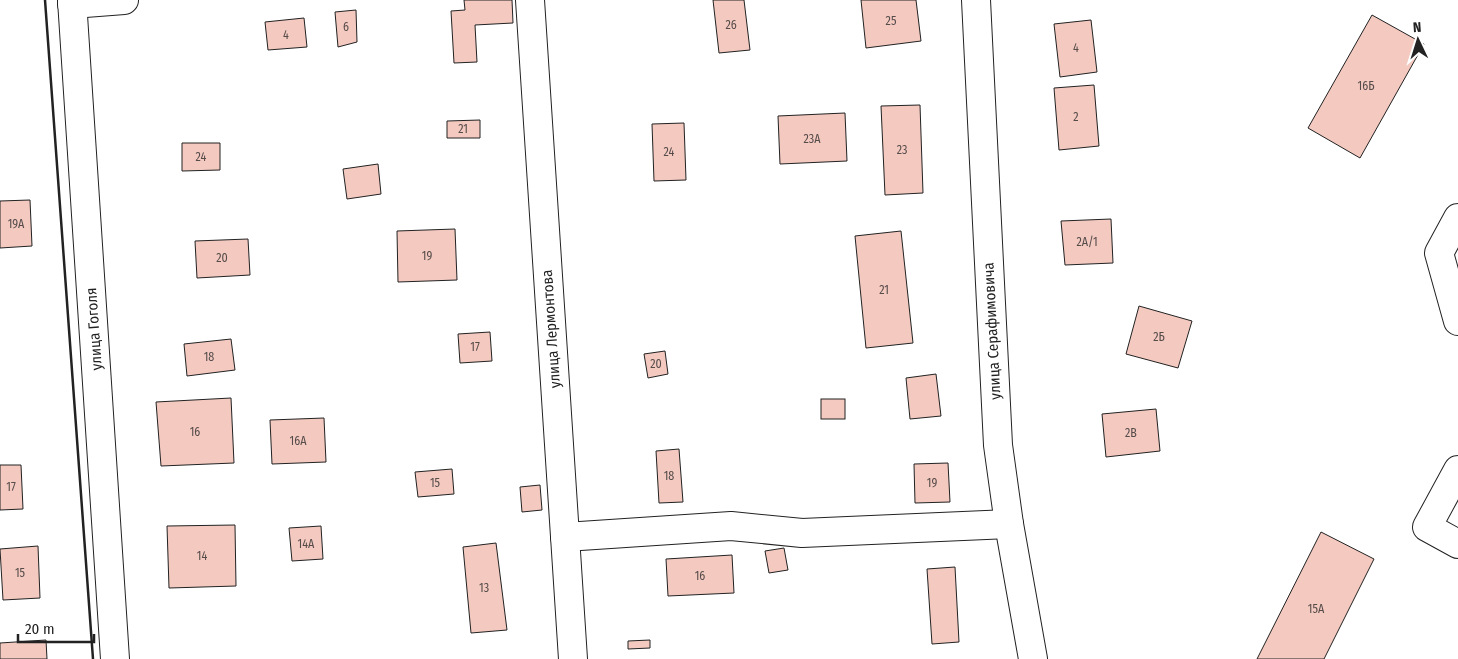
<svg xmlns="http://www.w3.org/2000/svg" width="1458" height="659" font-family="'Fira Sans Condensed',sans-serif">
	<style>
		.building { fill: #f3c9c0; stroke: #222 }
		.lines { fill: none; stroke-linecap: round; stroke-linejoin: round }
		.minor-casing { stroke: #222; stroke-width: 30 }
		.minor { stroke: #fff; stroke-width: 28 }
		.wall { stroke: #222; stroke-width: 2.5 }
		.labels { text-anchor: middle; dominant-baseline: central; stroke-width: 4; stroke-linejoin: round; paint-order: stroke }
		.number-label { font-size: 12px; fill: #564c4a }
		.street-label { font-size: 15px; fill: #222; stroke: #fff }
	</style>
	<rect width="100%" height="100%" fill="#fff"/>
	<!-- building -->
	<g class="building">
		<path d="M 464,0 L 512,0 L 513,23 L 475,25 L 477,62 L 454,63 L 451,11 L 465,10 Z"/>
		<path d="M 713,0 L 744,0 L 750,50 L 719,53 Z"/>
		<path d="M 861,0 L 916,0 L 921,41 L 866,48 Z"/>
		<path d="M 356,10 L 357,42 L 338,47 L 335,12 Z"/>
		<path d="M 1372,15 L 1424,44 L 1360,158 L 1308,128 Z"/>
		<path d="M 304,18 L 307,47 L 268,50 L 265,22 Z"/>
		<path d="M 1091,20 L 1097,72 L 1060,77 L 1054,24 Z"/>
		<path d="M 1094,85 L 1099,146 L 1059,150 L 1054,88 Z"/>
		<path d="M 920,105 L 923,193 L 885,195 L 881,106 Z"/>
		<path d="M 845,113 L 847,161 L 780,164 L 778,116 Z"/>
		<path d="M 480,120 L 480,138 L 447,138 L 447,121 Z"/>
		<path d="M 684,123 L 686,180 L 654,181 L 652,124 Z"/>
		<path d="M 182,143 L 220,143 L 220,170 L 182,171 Z"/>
		<path d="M 378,164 L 381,194 L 347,199 L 343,169 Z"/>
		<path d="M 30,200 L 32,246 L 0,248 L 0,201 Z"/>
		<path d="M 1111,219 L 1113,263 L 1065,265 L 1061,221 Z"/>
		<path d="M 455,229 L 457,280 L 398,282 L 397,231 Z"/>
		<path d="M 901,231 L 913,343 L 866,348 L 855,236 Z"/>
		<path d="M 248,239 L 250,275 L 197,278 L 195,241 Z"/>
		<path d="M 1139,306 L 1192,321 L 1178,368 L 1126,354 Z"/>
		<path d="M 490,332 L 492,361 L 460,363 L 458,334 Z"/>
		<path d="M 231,339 L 235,370 L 187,376 L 184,344 Z"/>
		<path d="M 665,351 L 668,374 L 648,378 L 644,354 Z"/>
		<path d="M 936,374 L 941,416 L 910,419 L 906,378 Z"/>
		<path d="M 231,398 L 234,463 L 161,466 L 156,402 Z"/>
		<rect x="821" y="399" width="24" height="20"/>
		<path d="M 1156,409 L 1160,451 L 1106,457 L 1102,414 Z"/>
		<path d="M 324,418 L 326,462 L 272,464 L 270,420 Z"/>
		<path d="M 679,449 L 683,502 L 659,503 L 656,451 Z"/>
		<path d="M 948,463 L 950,502 L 915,503 L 914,464 Z"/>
		<path d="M 0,465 L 21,465 L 23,509 L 0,510 Z"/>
		<path d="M 452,469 L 454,494 L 418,497 L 415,472 Z"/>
		<path d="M 540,485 L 542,510 L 522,512 L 520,487 Z"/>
		<path d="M 235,525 L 236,586 L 169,588 L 167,526 Z"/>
		<path d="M 321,526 L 323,559 L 292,561 L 289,528 Z"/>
		<path d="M 1321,532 L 1374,559 L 1324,659 L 1257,659 Z"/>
		<path d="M 496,543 L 507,630 L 471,633 L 463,547 Z"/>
		<path d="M 38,546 L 40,598 L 3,600 L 0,549 Z"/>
		<path d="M 784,548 L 788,570 L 769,573 L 765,551 Z"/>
		<path d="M 732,555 L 734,593 L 668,596 L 666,559 Z"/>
		<path d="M 955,567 L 959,642 L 932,644 L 927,569 Z"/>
		<path d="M 46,640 L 47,659 L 0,659 L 0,643 Z"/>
		<path d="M 650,640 L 650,648 L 628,649 L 628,641 Z"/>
	</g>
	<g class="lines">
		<!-- minor casing -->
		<g class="minor-casing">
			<g id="minor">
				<path d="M 72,0 L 115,659"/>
				<path d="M 530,0 L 573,659"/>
				<path d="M 976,0 L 998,445 L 1009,524 L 1033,659"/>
				<path d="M 72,4 L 124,0"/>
				<path d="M 1458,218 L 1439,253 L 1458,321"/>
				<path d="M 1458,470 L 1427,527 L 1458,544"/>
				<path d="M 565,537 L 731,526 L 802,533 L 1009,524"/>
			</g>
		</g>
		<!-- minor -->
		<use href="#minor" class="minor"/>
		<!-- wall -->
		<path class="wall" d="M 45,0 L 93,659"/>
	</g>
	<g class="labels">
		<!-- number labels -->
		<g class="number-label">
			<text x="891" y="21">25</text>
			<text x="731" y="25">26</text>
			<text x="346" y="27">6</text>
			<text x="286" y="35">4</text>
			<text x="1076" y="48">4</text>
			<text x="1366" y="86">16Б</text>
			<text x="1076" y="117">2</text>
			<text x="463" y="129">21</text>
			<text x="812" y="139">23А</text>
			<text x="902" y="150">23</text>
			<text x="669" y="152">24</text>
			<text x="201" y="157">24</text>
			<text x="16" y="224">19А</text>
			<text x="1087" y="242">2А/1</text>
			<text x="427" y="256">19</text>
			<text x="222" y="258">20</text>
			<text x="884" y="290">21</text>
			<text x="1159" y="337">2Б</text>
			<text x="475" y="347">17</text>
			<text x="209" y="357">18</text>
			<text x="656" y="364">20</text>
			<text x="195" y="432">16</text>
			<text x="1131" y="433">2В</text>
			<text x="298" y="441">16А</text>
			<text x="669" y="476">18</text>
			<text x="435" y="483">15</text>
			<text x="932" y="483">19</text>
			<text x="11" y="487">17</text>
			<text x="306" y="544">14А</text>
			<text x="202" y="556">14</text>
			<text x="20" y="573">15</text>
			<text x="700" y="576">16</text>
			<text x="484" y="588">13</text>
			<text x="1316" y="609">15А</text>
		</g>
		<!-- street labels -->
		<g class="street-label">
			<text transform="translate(94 329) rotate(-94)">улица Гоголя</text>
			<text transform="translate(551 329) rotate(-94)">улица Лермонтова</text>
			<text transform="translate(992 331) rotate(-93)">улица Серафимовича</text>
		</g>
	</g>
	<!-- north arrow -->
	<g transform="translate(1418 40) rotate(356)" stroke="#ffffff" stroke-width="4" paint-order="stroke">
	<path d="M0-4L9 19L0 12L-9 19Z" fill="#222222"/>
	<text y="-8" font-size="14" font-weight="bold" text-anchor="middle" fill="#222222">N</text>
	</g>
	<!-- scale -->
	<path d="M18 634v8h76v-8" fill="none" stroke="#222222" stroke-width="2.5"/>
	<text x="25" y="634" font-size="15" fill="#222222" stroke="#ffffff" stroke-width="4" paint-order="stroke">20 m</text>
</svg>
